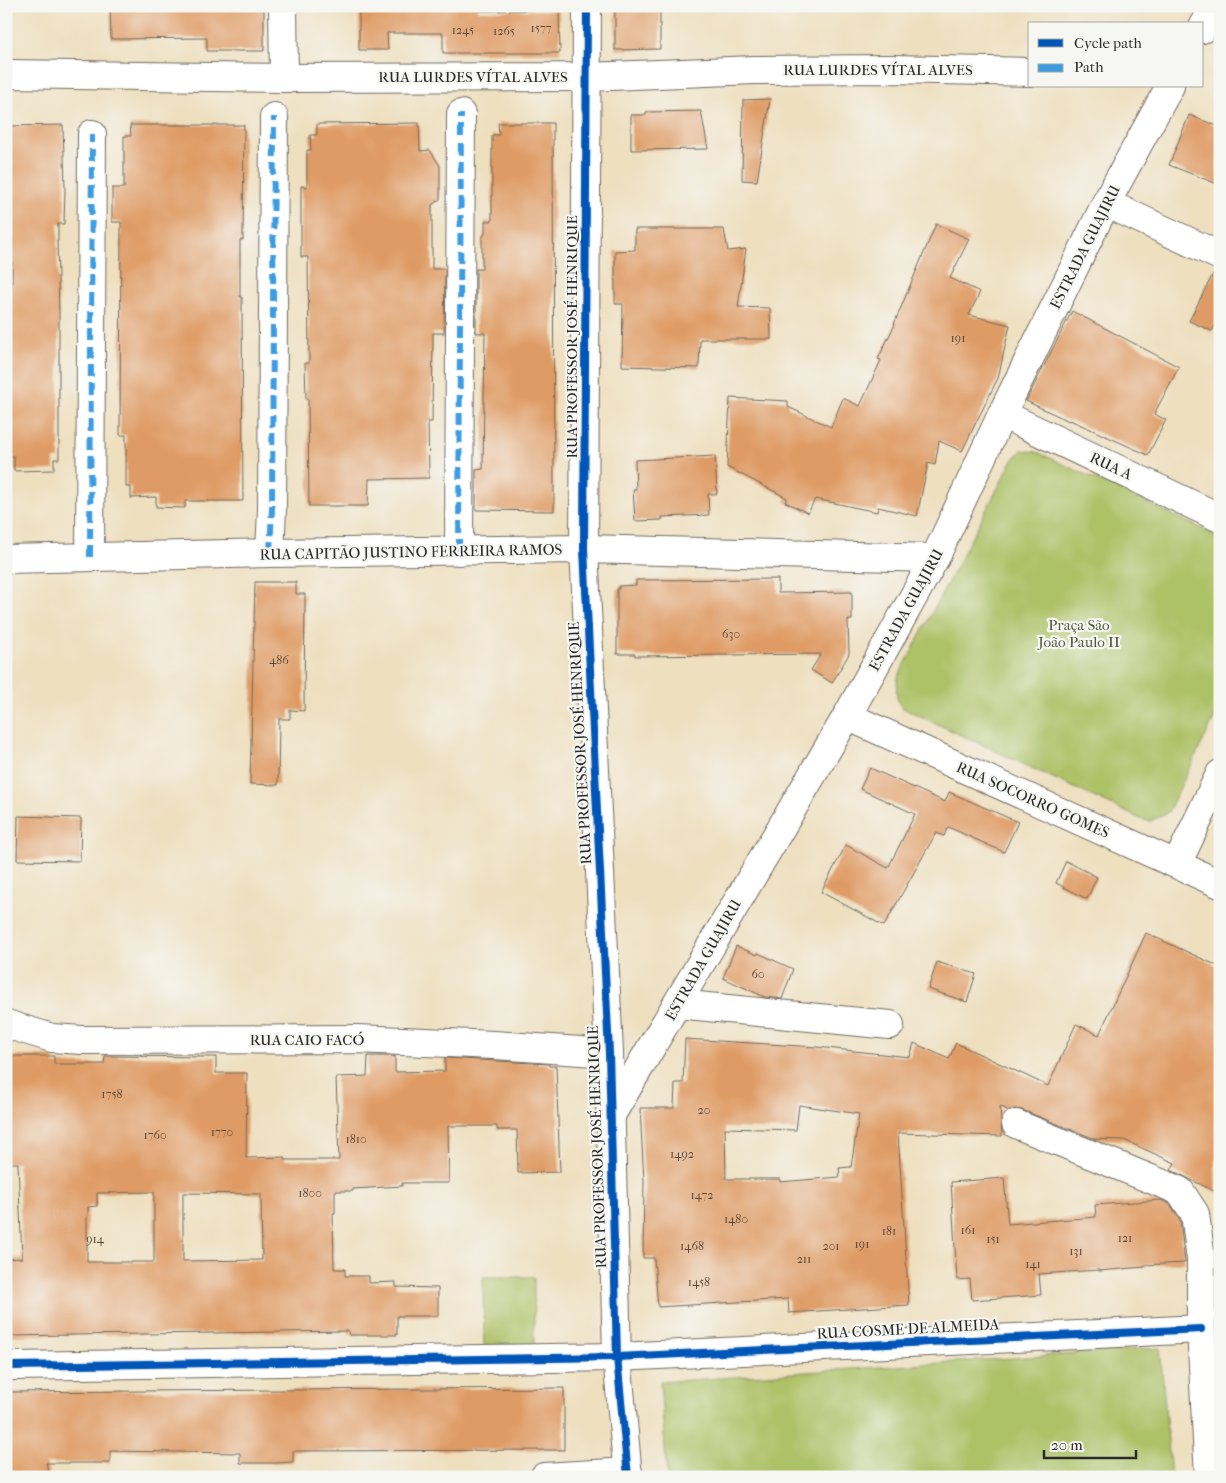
<svg xmlns="http://www.w3.org/2000/svg" width="1226" height="1483" font-family="'IM FELL French Canon',serif">
	<style>
		.green { fill: #adc166; stroke: #6c7648 }
		.building { fill: #df9b65; fill-rule: evenodd }
		.lines { fill: none; stroke-linecap: round; stroke-linejoin: round }
		.street-casing { stroke: #6f6a5f; stroke-width: 30 }
		.street { stroke: #fff; stroke-width: 28 }
		.quiet { stroke: #3d9ce1; stroke-width: 6; stroke-dasharray: 12 6; stroke-linecap: butt }
		.cycleway-casing { stroke: #f6f6f2; stroke-width: 11 }
		.cycleway { stroke: #0057b8; stroke-width: 8 }
		.labels { text-anchor: middle; dominant-baseline: central; stroke-width: 4.5; stroke-linejoin: round; paint-order: stroke }
		.number-label { font-size: 12px; fill: #58473a }
		.street-label { font-size: 15px; fill: #2b2b2b; stroke: #f6f6f2 }
		.park-label { font-size: 15px; fill: #52583d; stroke: #f6f6f2 }
	</style>
	<rect width="100%" height="100%" fill="#f6f6f2"/>
	<filter id="ink" filterUnits="userSpaceOnUse"><feTurbulence type="fractalNoise" baseFrequency=".02" numOctaves="2"/><feDisplacementMap in="SourceGraphic" scale="10" xChannelSelector="R" yChannelSelector="G"/><feConvolveMatrix kernelMatrix="1 2 1 2 8 2 1 2 1" color-interpolation-filters="sRGB"/></filter>
	<filter id="wash" filterUnits="userSpaceOnUse"><feTurbulence type="fractalNoise" baseFrequency=".0096" numOctaves="4" result="noise"/><feDisplacementMap in="SourceGraphic" scale="20" xChannelSelector="R" yChannelSelector="G"/><feGaussianBlur stdDeviation="1.12" result="paint"/><feColorMatrix in="noise" values="0 0 0 0 0 0 0 0 0 0 0 0 0 0 0 0 0 1.4 0 .05"/><feComposite in="paint" operator="in"/></filter>
	<g filter="url(#wash)">
		<rect width="100%" height="100%" fill="#eedfbf"/>
		<!-- green -->
		<g class="green">
			<path d="M 1022,450 L 1037,452 L 1220,537 L 1220,707 L 1168,812 L 1151,821 L 1143,820 L 901,707 C 895,697 896,688 898,677 L 1012,461 Z"/>
			<path d="M 483,1277 L 534,1277 L 534,1346 L 484,1346 Z"/>
			<path d="M 1160,1348 L 1171,1477 L 667,1477 L 660,1382 Z"/>
		</g>
		<g id="blocks">
			<!-- building -->
			<g class="building">
				<path d="M 110,6 L 264,6 L 264,51 L 207,51 L 207,38 L 111,39 Z"/>
				<path d="M 359,6 L 477,6 L 477,11 L 559,10 L 560,53 L 443,53 L 443,33 L 387,33 L 388,50 L 359,50 Z"/>
				<path d="M 615,6 L 660,6 L 660,49 L 615,50 Z"/>
				<path d="M 770,99 L 757,181 L 742,180 L 743,100 Z"/>
				<path d="M 701,111 L 708,149 L 631,150 L 631,115 L 646,115 L 646,112 Z"/>
				<path d="M 1189,115 L 1220,127 L 1220,185 L 1169,165 Z"/>
				<path d="M 419,123 L 420,151 L 430,150 L 440,166 L 440,199 L 432,205 L 432,269 L 445,269 L 444,333 L 433,333 L 432,422 L 428,422 L 429,478 L 369,479 L 368,506 L 309,506 L 308,399 L 306,399 L 305,363 L 309,363 L 308,257 L 301,257 L 301,186 L 307,187 L 307,150 L 311,150 L 310,135 L 317,135 L 317,124 Z"/>
				<path d="M 498,123 L 553,123 L 554,511 L 476,510 L 476,470 L 483,469 L 485,333 L 476,333 L 476,269 L 482,269 L 482,238 L 485,233 L 485,221 L 492,221 L 492,135 L 499,135 Z"/>
				<path d="M 63,125 L 65,188 L 64,224 L 58,224 L 58,241 L 57,241 L 59,313 L 59,459 L 54,459 L 54,470 L 14,471 L 14,456 L 9,456 L 7,443 L 6,397 L 6,345 L 9,345 L 8,286 L 12,286 L 12,237 L 7,237 L 6,225 L 7,126 Z"/>
				<path d="M 130,125 L 244,125 L 243,240 L 240,240 L 240,297 L 242,297 L 243,501 L 185,501 L 185,508 L 156,507 L 156,497 L 131,498 L 131,487 L 126,487 L 126,435 L 120,435 L 121,222 L 112,222 L 112,188 L 124,188 L 124,136 L 131,136 Z"/>
				<path d="M 936,224 L 969,239 L 950,278 L 980,292 L 969,315 L 1010,325 L 998,378 L 962,451 L 939,441 L 935,465 L 928,463 L 917,516 L 878,507 L 877,512 L 815,499 L 808,513 L 785,502 L 787,498 L 727,467 L 730,398 L 788,401 L 788,407 L 831,427 L 843,398 L 860,406 L 881,360 L 878,359 L 895,324 L 894,324 Z"/>
				<path d="M 635,229 L 724,229 L 728,251 L 746,249 L 738,307 L 770,308 L 771,339 L 700,339 L 699,368 L 622,366 L 623,304 L 615,304 L 615,251 L 635,250 Z"/>
				<path d="M 1215,270 L 1220,271 L 1220,317 L 1212,331 L 1189,321 Z"/>
				<path d="M 1072,311 L 1179,367 L 1154,414 L 1166,420 L 1148,455 L 1070,420 L 1069,421 L 1026,401 Z"/>
				<path d="M 715,456 L 717,494 L 708,494 L 709,515 L 662,517 L 662,520 L 635,521 L 633,489 L 636,489 L 635,460 Z"/>
				<path d="M 778,579 L 778,593 L 852,592 L 852,620 L 848,620 L 849,654 L 832,683 L 811,670 L 821,654 L 635,656 L 635,654 L 617,654 L 617,589 L 619,589 L 619,586 L 636,585 L 636,580 Z"/>
				<path d="M 255,582 L 296,582 L 296,594 L 305,594 L 304,711 L 290,710 L 290,719 L 279,719 L 278,785 L 250,784 Z"/>
				<path d="M 870,768 L 945,802 L 949,792 L 1018,822 L 1004,852 L 948,827 L 944,836 L 936,833 L 884,926 L 821,892 L 846,845 L 888,868 L 915,814 L 860,789 Z"/>
				<path d="M 18,816 L 81,818 L 80,861 L 17,860 Z"/>
				<path d="M 1066,861 L 1097,877 L 1087,899 L 1056,883 Z"/>
				<path d="M 1146,933 L 1220,967 L 1220,1162 L 1215,1159 L 1216,1192 L 1171,1170 L 1175,1163 L 1124,1140 L 1095,1139 L 1022,1110 L 1014,1109 L 1009,1111 L 1000,1106 L 1002,1136 L 898,1133 L 909,1305 L 789,1313 L 788,1299 L 658,1307 L 654,1258 L 643,1258 L 644,1181 L 640,1108 L 674,1108 L 675,1083 L 683,1083 L 685,1039 L 817,1047 L 910,1057 L 914,1043 L 949,1059 L 956,1043 L 1048,1086 L 1076,1024 L 1099,1035 ZM 799,1105 L 859,1114 L 851,1167 L 839,1168 L 840,1177 L 780,1182 L 780,1179 L 726,1179 L 725,1128 L 796,1130 Z"/>
				<path d="M 736,946 L 757,955 L 758,953 L 793,969 L 782,999 L 765,997 L 723,978 Z"/>
				<path d="M 937,962 L 976,974 L 967,1002 L 928,989 Z"/>
				<path d="M 6,1056 L 54,1056 L 54,1064 L 104,1064 L 105,1056 L 216,1057 L 216,1073 L 247,1073 L 246,1158 L 285,1157 L 285,1160 L 339,1160 L 336,1077 L 367,1076 L 368,1056 L 395,1056 L 395,1072 L 445,1071 L 445,1058 L 549,1064 L 549,1066 L 556,1066 L 560,1172 L 518,1173 L 517,1130 L 497,1130 L 497,1126 L 448,1126 L 449,1183 L 402,1183 L 402,1186 L 353,1189 L 353,1191 L 335,1191 L 335,1213 L 333,1213 L 334,1269 L 345,1269 L 345,1276 L 369,1276 L 369,1283 L 396,1282 L 396,1287 L 438,1288 L 438,1316 L 397,1316 L 397,1335 L 349,1335 L 348,1331 L 6,1336 L 6,1259 L 22,1258 L 18,1163 L 6,1163 ZM 154,1192 L 154,1262 L 87,1262 L 87,1215 L 88,1215 L 88,1207 L 97,1206 L 97,1193 ZM 183,1193 L 261,1194 L 262,1260 L 183,1261 Z"/>
				<path d="M 1004,1178 L 1008,1224 L 1096,1217 L 1095,1205 L 1161,1200 L 1170,1204 L 1180,1220 L 1185,1263 L 1145,1265 L 1145,1267 L 1099,1271 L 1099,1270 L 1039,1274 L 1041,1295 L 972,1300 L 970,1279 L 957,1280 L 951,1182 Z"/>
				<path d="M 564,1388 L 564,1450 L 293,1451 L 293,1462 L 276,1463 L 240,1463 L 240,1453 L 110,1451 L 110,1463 L 46,1463 L 50,1477 L 6,1477 L 6,1392 Z"/>
			</g>
		</g>
	</g>
	<g filter="url(#ink)">
		<use href="#blocks" fill-opacity="0" stroke="#6f6a5f" stroke-width="1"/>
		<g class="lines">
			<!-- street casing -->
			<g class="street-casing">
				<g id="street">
					<path d="M 283,6 L 284,78"/>
					<path d="M 587,6 L 584,549 L 609,1053 L 617,1357 L 628,1477"/>
					<path d="M 1202,29 L 1215,6"/>
					<path d="M 6,74 L 284,78 L 587,77 L 754,70 L 891,69 L 1030,72"/>
					<path d="M 1106,203 L 1220,256"/>
					<path d="M 1002,414 L 1220,518"/>
					<path d="M 459,551 L 461,114"/>
					<path d="M 270,553 L 272,509 L 274,117"/>
					<path d="M 90,557 L 92,134"/>
					<path d="M 6,559 L 270,553 L 584,549 L 935,558"/>
					<path d="M 847,716 L 1220,884"/>
					<path d="M 1177,864 L 1220,774"/>
					<path d="M 677,1004 L 890,1025"/>
					<path d="M 6,1024 L 52,1038 L 82,1040 L 357,1039 L 494,1045 L 609,1053"/>
					<path d="M 610,1117 L 847,716 L 935,558 L 1002,414 L 1106,203 L 1170,86"/>
					<path d="M 1016,1124 L 1180,1191 L 1195,1214 L 1201,1259 L 1201,1329 L 1209,1477"/>
					<path d="M 11,1366 L 617,1357 L 1201,1329"/>
					<path d="M 544,1477 L 628,1472"/>
				</g>
			</g>
			<!-- street -->
			<use href="#street" class="street"/>
			<!-- quiet -->
			<g class="quiet">
				<path d="M 459,551 L 461,114"/>
				<path d="M 270,553 L 272,509 L 274,117"/>
				<path d="M 90,557 L 92,134"/>
			</g>
			<!-- cycleway casing -->
			<g class="cycleway-casing">
				<g id="cycleway">
					<path d="M 587,6 L 584,549 L 609,1053 L 617,1357 L 628,1477"/>
					<path d="M 11,1366 L 617,1357 L 1201,1329"/>
				</g>
			</g>
			<!-- cycleway -->
			<use href="#cycleway" class="cycleway"/>
		</g>
	</g>
	<g class="labels">
		<!-- number labels -->
		<g class="number-label">
			<text x="541" y="28">1577</text>
			<text x="463" y="30">1245</text>
			<text x="504" y="31">1265</text>
			<text x="958" y="338">191</text>
			<text x="731" y="634">630</text>
			<text x="279" y="660">486</text>
			<text x="758" y="974">60</text>
			<text x="112" y="1094">1758</text>
			<text x="704" y="1110">20</text>
			<text x="222" y="1132">1770</text>
			<text x="155" y="1135">1760</text>
			<text x="356" y="1139">1810</text>
			<text x="682" y="1154">1492</text>
			<text x="310" y="1193">1800</text>
			<text x="702" y="1195">1472</text>
			<text x="736" y="1219">1480</text>
			<text x="968" y="1230">161</text>
			<text x="889" y="1231">181</text>
			<text x="1125" y="1238">121</text>
			<text x="95" y="1239">914</text>
			<text x="993" y="1239">151</text>
			<text x="862" y="1244">191</text>
			<text x="692" y="1246">1468</text>
			<text x="831" y="1246">201</text>
			<text x="1076" y="1251">131</text>
			<text x="804" y="1259">211</text>
			<text x="1033" y="1264">141</text>
			<text x="699" y="1282">1458</text>
		</g>
		<!-- street labels -->
		<g class="street-label">
			<text x="878" y="70">RUA LURDES VÍTAL ALVES</text>
			<text x="473" y="77">RUA LURDES VÍTAL ALVES</text>
			<text transform="translate(1085 247) rotate(-63)">ESTRADA GUAJIRU</text>
			<text transform="translate(572 337) rotate(-90)">RUA PROFESSOR JOSÉ HENRIQUE</text>
			<text transform="translate(1111 466) rotate(25)">RUA A</text>
			<text transform="translate(411 552) rotate(-1)">RUA CAPITÃO JUSTINO FERREIRA RAMOS</text>
			<text transform="translate(906 610) rotate(-61)">ESTRADA GUAJIRU</text>
			<text transform="translate(580 743) rotate(-93)">RUA PROFESSOR JOSÉ HENRIQUE</text>
			<text transform="translate(1033 800) rotate(24)">RUA SOCORRO GOMES</text>
			<text transform="translate(703 960) rotate(-60)">ESTRADA GUAJIRU</text>
			<text x="307" y="1040">RUA CAIO FACÓ</text>
			<text transform="translate(597 1147) rotate(-92)">RUA PROFESSOR JOSÉ HENRIQUE</text>
			<text transform="translate(908 1329) rotate(-3)">RUA COSME DE ALMEIDA</text>
		</g>
		<!-- park labels -->
		<g class="park-label">
			<text x="1079" y="625">Praça São<tspan x="1079" dy="17">João Paulo II</tspan></text>
		</g>
	</g>
	<!-- margin -->
	<rect width="1226" height="1483" fill="none" stroke="#f6f6f2" stroke-width="25"/>
	<!-- legend -->
	<rect x="1028" y="22" width="175" height="65" fill="#f6f6f2" stroke="#a5a5a2"/>
	<rect x="1038" y="39" width="25" height="8" fill="#0057b8" stroke="#a5a5a2"/>
	<text x="1074" y="48" font-size="15" fill="#2b2b2b">Cycle path</text>
	<rect x="1038" y="64" width="25" height="8" fill="#3d9ce1" stroke="#a5a5a2"/>
	<text x="1074" y="72" font-size="15" fill="#2b2b2b">Path</text>
	<!-- scale -->
	<path d="M1044 1450v8h92v-8" fill="none" stroke="#2b2b2b" stroke-width="2.5"/>
	<text x="1051" y="1450" font-size="15" fill="#2b2b2b" stroke="#f6f6f2" stroke-width="4" paint-order="stroke">20 m</text>
</svg>
